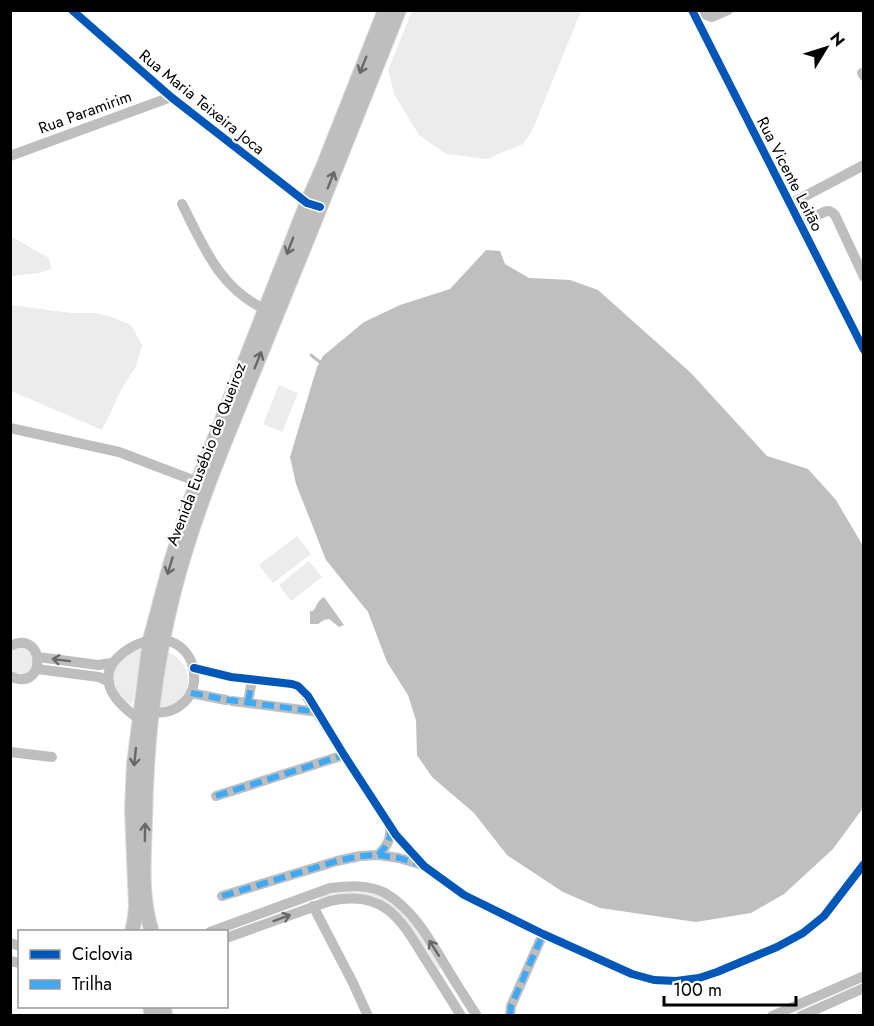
<svg xmlns="http://www.w3.org/2000/svg" width="874" height="1026" font-family="Jost,sans-serif">
	<style>
		.green { fill: #ececec }
		.water { fill: #bfbfbf }
		.lines { fill: none; stroke-linecap: round; stroke-linejoin: round }
		.stream { stroke: #bfbfbf; stroke-width: 3 }
		.major-casing { stroke: #dbdbdb; stroke-width: 16 }
		.minor { stroke: #bebebe; stroke-width: 10 }
		.major { stroke: #bebebe; stroke-width: 14 }
		.quiet { stroke: #3fa9f5; stroke-width: 6; stroke-dasharray: 12 6; stroke-linecap: butt }
		.cycleway-casing { stroke: #fff; stroke-width: 11 }
		.cycleway { stroke: #0057b8; stroke-width: 8 }
		.oneway { stroke: #686868 }
		.labels { text-anchor: middle; dominant-baseline: central; stroke-width: 4.5; stroke-linejoin: round; paint-order: stroke }
		.street-label { font-size: 16px; fill: #000; stroke: #fff }
	</style>
	<rect width="100%" height="100%" fill="#fff"/>
	<!-- green -->
	<g class="green">
		<path d="M 412,11 L 581,11 L 532,131 L 523,144 L 487,159 L 446,154 L 419,135 L 394,94 L 388,70 Z"/>
		<path d="M 10,236 L 49,258 L 51,269 L 39,273 L 11,276 Z"/>
		<path d="M 11,305 L 71,313 L 94,313 L 109,316 L 131,325 L 142,345 L 136,367 L 123,386 L 102,430 L 11,391 Z"/>
		<path d="M 279,385 L 298,393 L 282,432 L 263,424 Z"/>
		<path d="M 297,536 L 311,554 L 273,583 L 259,565 Z"/>
		<path d="M 309,561 L 322,577 L 291,601 L 279,585 Z"/>
		<path d="M 20,648 L 24,648 L 31,652 L 34,664 L 27,674 L 14,673 L 11,670 L 11,653 L 15,649 Z"/>
		<path d="M 140,649 L 142,651 L 133,703 L 130,704 C 118,698 116,689 112,677 L 122,656 Z"/>
		<path d="M 170,653 C 190,663 196,690 175,704 C 171,706 166,707 161,708 L 159,706 L 167,654 Z"/>
		<path d="M 365,891 L 381,896 L 407,914 L 443,967 L 438,969 L 414,932 L 403,917 L 379,900 L 319,901 L 318,896 L 336,892 Z"/>
	</g>
	<!-- water -->
	<g class="water">
		<path d="M 486,250 L 500,251 L 505,264 L 529,278 L 570,280 L 598,290 L 691,373 L 767,456 L 808,469 L 836,500 L 863,546 L 863,808 L 833,849 L 784,894 L 751,913 L 696,922 L 600,908 L 563,892 L 507,855 L 474,813 L 432,777 L 417,755 L 416,720 L 408,695 L 387,662 L 368,612 L 326,560 L 296,484 L 290,457 L 317,367 L 323,356 L 364,322 L 400,305 L 450,289 Z"/>
		<path d="M 324,597 L 344,625 L 339,627 L 329,619 L 324,620 L 318,624 L 310,624 L 310,611 L 313,611 C 318,605 316,602 324,597 Z"/>
	</g>
	<g class="lines">
		<!-- stream -->
		<path class="stream" d="M 311,355 L 321,363"/>
		<!-- major casing -->
		<g class="major-casing">
			<g id="major">
				<path d="M 132,932 L 135,917 L 136,906 L 132,810 L 134,764 L 150,640 L 170,565 L 191,499 L 307,203 L 323,167 L 385,10"/>
				<path d="M 152,932 C 140,897 144,857 145,821 C 146,746 154,672 172,599 C 195,505 236,416 272,326 C 315,221 357,116 399,10"/>
				<path d="M 150,1006 L 152,1016"/>
				<path d="M 164,1006 L 165,1016"/>
			</g>
		</g>
		<!-- minor -->
		<g class="minor">
			<path d="M 72,10 L 171,97 L 307,203 L 314,205"/>
			<path d="M 692,10 L 864,350"/>
			<path d="M 704,10 L 706,15 L 712,17 L 728,10"/>
			<path d="M 862,73 L 864,76"/>
			<path d="M 10,156 L 171,97"/>
			<path d="M 182,204 C 204,247 219,288 266,310"/>
			<path d="M 790,204 L 864,165"/>
			<path d="M 800,224 L 824,212 C 829,210 831,211 835,215 L 864,277"/>
			<path d="M 10,428 L 119,452 L 198,482"/>
			<path d="M 10,646 C 46,628 47,694 10,676"/>
			<path d="M 38,657 L 98,665 L 112,663"/>
			<path d="M 194,668 L 227,676"/>
			<path d="M 37,669 L 99,677 L 109,682"/>
			<path d="M 234,677 L 292,684 L 298,686 L 303,691 L 396,835 L 424,866 L 464,895 L 543,934 L 632,974 L 654,980 L 676,981 L 699,978 L 717,972 L 777,947 L 803,933 L 824,916 L 864,864"/>
			<path d="M 191,693 L 226,700"/>
			<path d="M 232,701 L 318,712"/>
			<path d="M 248,702 L 252,680"/>
			<path d="M 151,713 C 163,713 173,712 182,704 C 201,689 197,656 176,644 C 172,642 167,640 163,639"/>
			<path d="M 139,719 C 129,712 118,703 112,692 C 98,665 127,646 150,640"/>
			<path d="M 10,752 L 52,757"/>
			<path d="M 216,796 L 344,755"/>
			<path d="M 378,855 C 387,846 391,840 390,827"/>
			<path d="M 222,896 L 337,861 L 360,856 L 378,855 L 399,858 L 422,865"/>
			<path d="M 313,906 L 353,983 L 368,1016"/>
			<path d="M 210,932 L 330,888 C 348,886 368,884 385,893 C 411,908 427,935 442,960 C 453,979 465,997 477,1016"/>
			<path d="M 226,938 L 330,901 C 383,890 399,916 424,957 C 436,976 449,996 461,1016"/>
			<path d="M 10,943 L 20,946"/>
			<path d="M 10,961 L 20,963"/>
			<path d="M 510,1016 L 511,1006 L 543,934"/>
			<path d="M 772,1016 L 864,976"/>
			<path d="M 801,1016 L 864,988"/>
		</g>
		<!-- major -->
		<use href="#major" class="major"/>
		<!-- quiet -->
		<g class="quiet">
			<path d="M 191,693 L 229,700 L 318,712"/>
			<path d="M 248,702 L 252,680"/>
			<path d="M 216,796 L 344,755"/>
			<path d="M 378,855 C 387,846 391,840 390,827"/>
			<path d="M 222,896 L 337,861 L 360,856 L 378,855 L 399,858 L 419,864"/>
			<path d="M 510,1016 L 511,1006 L 543,934"/>
		</g>
		<!-- cycleway casing -->
		<g class="cycleway-casing">
			<g id="cycleway">
				<path d="M 72,10 L 171,97 L 307,203 L 320,207"/>
				<path d="M 692,10 L 864,350"/>
				<path d="M 194,668 L 231,677 L 292,684 L 298,686 L 308,696 L 344,755 L 396,835 L 424,866 L 464,895 L 543,934 L 632,974 L 654,980 L 676,981 L 699,978 L 717,972 L 777,947 L 803,933 L 824,916 L 864,864"/>
			</g>
		</g>
		<!-- cycleway -->
		<use href="#cycleway" class="cycleway"/>
	</g>
	<!-- one-way arrows -->
	<defs><path id="oneway-shaft" d="M-6 0H5M1.5-3L5.5 0L1.5 3" fill="none" stroke-width="1.6" stroke-linecap="round" stroke-linejoin="round" transform="scale(1.5)"/></defs>
	<g class="oneway">
		<use href="#oneway-shaft" transform="translate(363 65) rotate(112)"/>
		<use href="#oneway-shaft" transform="translate(331 180) rotate(-68)"/>
		<use href="#oneway-shaft" transform="translate(290 246) rotate(111)"/>
		<use href="#oneway-shaft" transform="translate(258 360) rotate(-68)"/>
		<use href="#oneway-shaft" transform="translate(170 566) rotate(107)"/>
		<use href="#oneway-shaft" transform="translate(61 660) rotate(-173)"/>
		<use href="#oneway-shaft" transform="translate(135 757) rotate(96)"/>
		<use href="#oneway-shaft" transform="translate(145 832) rotate(-89)"/>
		<use href="#oneway-shaft" transform="translate(282 918) rotate(-20)"/>
		<use href="#oneway-shaft" transform="translate(434 948) rotate(-122)"/>
	</g>
	<g class="labels">
		<!-- street labels -->
		<g class="street-label">
			<text transform="translate(202 102) rotate(39)">Rua Maria Teixeira Joca</text>
			<text transform="translate(85 112) rotate(-20)">Rua Paramirim</text>
			<text transform="translate(790 174) rotate(63)">Rua Vicente Leitão</text>
			<text transform="translate(206 454) rotate(-69)">Avenida Eusébio de Queiroz</text>
		</g>
	</g>
	<!-- border -->
	<rect width="874" height="1026" fill="none" stroke="#000000" stroke-width="24"/>
	<!-- legend -->
	<rect x="18" y="930" width="210" height="78" fill="#ffffff" stroke="#999999" stroke-width="1.5"/>
	<rect x="30" y="950" width="30" height="9" fill="#0057b8" stroke="#999999" stroke-width="1.5"/>
	<text x="72" y="960" font-size="18" fill="#000000">Ciclovia</text>
	<rect x="30" y="980" width="30" height="9" fill="#3fa9f5" stroke="#999999" stroke-width="1.5"/>
	<text x="72" y="990" font-size="18" fill="#000000">Trilha</text>
	<!-- north arrow -->
	<g transform="translate(826 48) rotate(52)" stroke="#ffffff" stroke-width="4.5" paint-order="stroke">
	<path d="M0-4.5L10 22L0 15L-10 22Z" fill="#000000"/>
	<text y="-9" font-size="16" font-weight="bold" text-anchor="middle" fill="#000000">N</text>
	</g>
	<!-- scale -->
	<path d="M664 996v9h132v-9" fill="none" stroke="#000000" stroke-width="3"/>
	<text x="673" y="996" font-size="18" fill="#000000" stroke="#ffffff" stroke-width="4.5" paint-order="stroke">100 m</text>
</svg>
